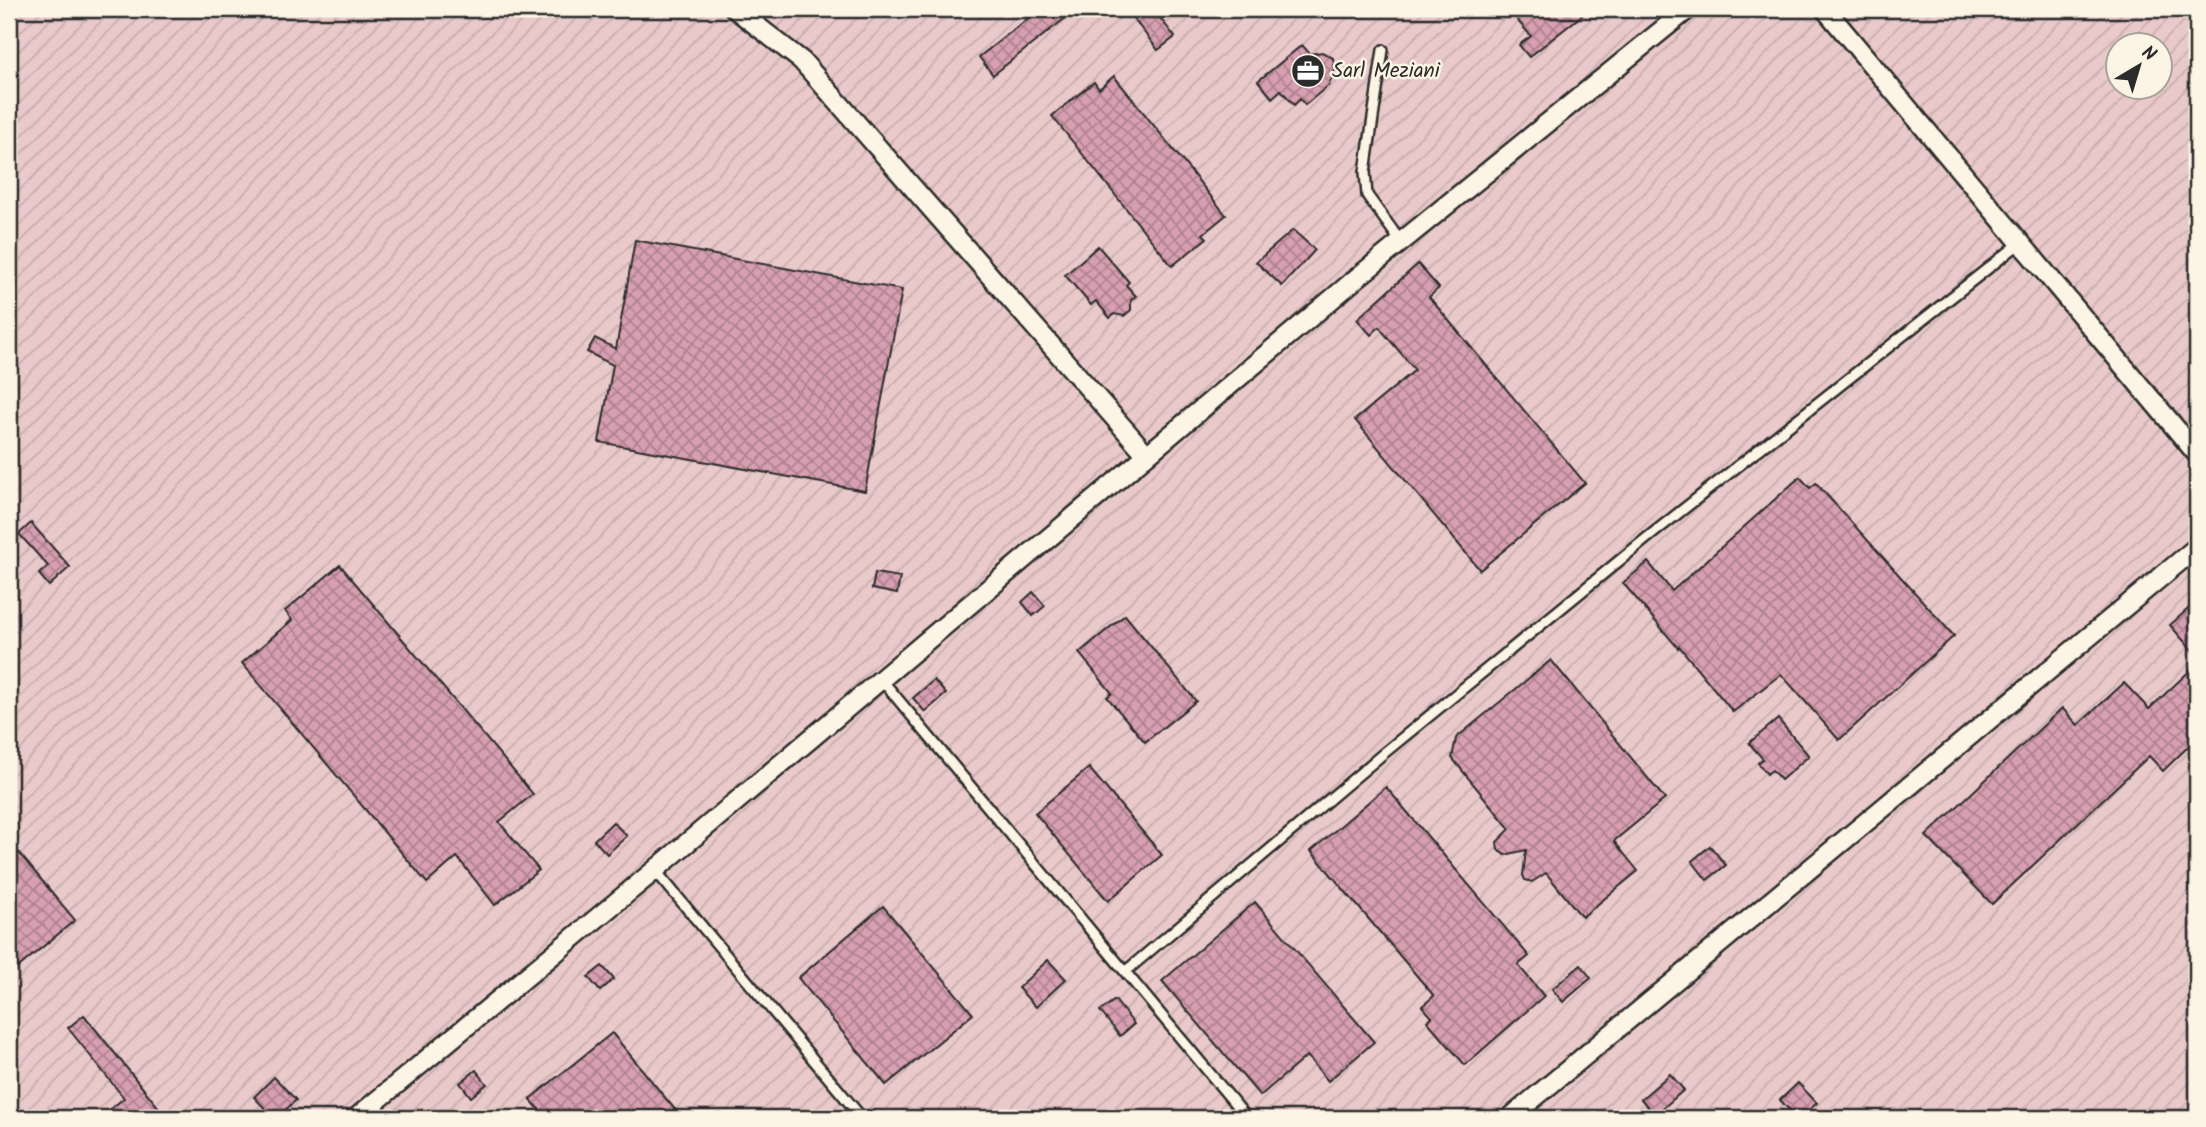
<svg xmlns="http://www.w3.org/2000/svg" width="2206" height="1127" font-family="Kalam,sans-serif">
	<style>
		.industrial { fill: url(#industrial-furrows); fill-rule: evenodd }
		.building { fill: url(#building-cross-hatch); stroke: #2b2b2b; stroke-width: 2 }
		.lines { fill: none; stroke-linecap: round; stroke-linejoin: round }
		.service-casing { stroke: #2b2b2b; stroke-width: 14 }
		.minor-casing { stroke: #2b2b2b; stroke-width: 23 }
		.service { stroke: #fcf5e5; stroke-width: 9 }
		.minor { stroke: #fcf5e5; stroke-width: 18 }
		.labels { text-anchor: middle; dominant-baseline: central; stroke-width: 5; stroke-linejoin: round; paint-order: stroke }
		.poi-label { font-size: 21px; fill: #2b2b2b; stroke: #fcf5e5; text-anchor: start }
	</style>
	<defs>
		<pattern id="industrial-furrows" width="10" height="10" patternUnits="userSpaceOnUse" patternTransform="scale(1.75)"><rect width="10" height="10" fill="#e9c9ca"/><path d="M-1 1l2-2M0 10L10 0M9 11l2-2" fill="none" stroke="#c8adae"/></pattern>
		<pattern id="building-cross-hatch" width="8" height="8" patternUnits="userSpaceOnUse" patternTransform="scale(1.75)"><rect width="8" height="8" fill="#d79fb1"/><path d="M0 0l8 8M0 8l8-8" fill="none" stroke="#af8290"/></pattern>
	</defs>
	<rect width="100%" height="100%" fill="#f1dbd5"/>
	<filter id="ink" filterUnits="userSpaceOnUse"><feTurbulence type="fractalNoise" baseFrequency=".0143" numOctaves="2"/><feDisplacementMap in="SourceGraphic" scale="14" xChannelSelector="R" yChannelSelector="G"/><feConvolveMatrix kernelMatrix="1 2 1 2 8 2 1 2 1" color-interpolation-filters="sRGB"/></filter>
	<g filter="url(#ink)">
		<!-- industrial -->
		<path class="industrial" d="M 9,9 L 2197,9 L 2197,1118 L 9,1118 ZM 2118,46 L 2160,46 L 2160,88 L 2118,88 Z"/>
		<!-- building -->
		<g class="building">
			<path d="M 1040,9 L 1077,9 L 993,75 L 979,57 Z"/>
			<path d="M 1126,9 L 1153,9 L 1175,37 L 1158,50 Z"/>
			<path d="M 1513,9 L 1590,9 L 1529,57 L 1519,45 L 1531,36 L 1517,20 L 1520,17 Z"/>
			<path d="M 1302,45 L 1310,54 L 1322,52 L 1333,58 L 1335,70 L 1329,85 L 1305,105 L 1300,99 L 1294,105 L 1281,90 L 1272,98 L 1258,81 Z"/>
			<path d="M 1114,76 L 1226,215 L 1203,234 L 1207,238 L 1172,266 L 1052,116 L 1094,82 L 1099,89 Z"/>
			<path d="M 1293,230 L 1315,250 L 1282,286 L 1256,262 Z"/>
			<path d="M 635,240 L 902,290 L 865,491 L 599,442 L 613,365 L 587,352 L 595,338 L 616,349 Z"/>
			<path d="M 1098,246 L 1129,282 L 1126,285 L 1136,296 L 1131,300 L 1131,310 L 1124,316 L 1114,314 L 1110,318 L 1096,301 L 1091,305 L 1065,275 Z"/>
			<path d="M 1418,264 L 1439,288 L 1429,297 L 1585,483 L 1480,570 L 1355,420 L 1415,370 L 1379,327 L 1371,335 L 1357,319 Z"/>
			<path d="M 1800,477 L 1810,488 L 1816,483 L 1954,636 L 1839,740 L 1781,674 L 1733,712 L 1679,646 L 1678,648 L 1623,583 L 1648,562 L 1672,591 Z"/>
			<path d="M 31,523 L 70,567 L 49,586 L 39,574 L 48,566 L 19,534 Z"/>
			<path d="M 340,565 L 533,794 L 499,822 L 539,870 L 495,905 L 457,857 L 427,883 L 242,663 L 292,620 L 285,611 Z"/>
			<path d="M 875,573 L 900,577 L 897,594 L 872,589 Z"/>
			<path d="M 1033,592 L 1045,606 L 1033,616 L 1022,602 Z"/>
			<path d="M 2197,601 L 2197,656 L 2170,625 Z"/>
			<path d="M 1125,615 L 1196,701 L 1145,742 L 1107,697 L 1112,693 L 1079,653 Z"/>
			<path d="M 1551,660 L 1665,799 L 1614,841 L 1638,871 L 1582,917 L 1546,873 L 1532,882 L 1525,880 L 1523,875 L 1526,850 L 1505,855 L 1498,850 L 1497,842 L 1510,829 L 1452,758 L 1456,738 Z"/>
			<path d="M 2197,664 L 2197,738 L 2163,771 L 2149,756 L 1992,904 L 1926,836 L 2062,708 L 2078,725 L 2124,683 L 2149,709 Z"/>
			<path d="M 934,680 L 946,694 L 925,712 L 913,698 Z"/>
			<path d="M 1778,719 L 1809,756 L 1781,780 L 1772,770 L 1767,774 L 1758,763 L 1763,759 L 1749,743 Z"/>
			<path d="M 1089,768 L 1162,855 L 1108,901 L 1035,813 Z"/>
			<path d="M 1386,787 L 1529,956 L 1518,965 L 1544,996 L 1465,1065 L 1427,1021 L 1432,1017 L 1422,1006 L 1434,996 L 1311,851 Z"/>
			<path d="M 613,822 L 627,836 L 607,854 L 594,840 Z"/>
			<path d="M 9,841 L 75,920 L 9,975 Z"/>
			<path d="M 1710,846 L 1726,865 L 1707,880 L 1692,861 Z"/>
			<path d="M 1255,902 L 1374,1042 L 1328,1081 L 1307,1056 L 1260,1096 L 1162,981 Z"/>
			<path d="M 883,906 L 973,1014 L 886,1085 L 798,978 Z"/>
			<path d="M 1048,960 L 1066,979 L 1036,1007 L 1018,988 Z"/>
			<path d="M 1581,965 L 1591,978 L 1563,1002 L 1552,989 Z"/>
			<path d="M 602,966 L 614,979 L 600,991 L 588,977 Z"/>
			<path d="M 1115,1000 L 1134,1024 L 1120,1036 L 1100,1011 Z"/>
			<path d="M 84,1015 L 167,1118 L 99,1118 L 124,1098 L 68,1028 Z"/>
			<path d="M 612,1033 L 682,1118 L 546,1118 L 530,1099 Z"/>
			<path d="M 476,1070 L 487,1084 L 471,1097 L 460,1083 Z"/>
			<path d="M 1670,1074 L 1684,1090 L 1655,1115 L 1641,1099 Z"/>
			<path d="M 274,1077 L 296,1100 L 277,1118 L 274,1118 L 254,1097 Z"/>
			<path d="M 1798,1083 L 1817,1103 L 1800,1118 L 1797,1118 L 1780,1100 Z"/>
		</g>
		<g class="lines">
			<!-- service casing -->
			<g class="service-casing">
				<g id="service">
					<path d="M 1383,50 L 1365,172 L 1367,195 L 1401,242"/>
					<path d="M 881,679 L 1247,1118"/>
					<path d="M 655,870 L 862,1118"/>
					<path d="M 1126,971 L 1384,753 L 1647,538 L 2020,243"/>
				</g>
			</g>
			<!-- minor casing -->
			<g class="minor-casing">
				<g id="minor">
					<path d="M 735,9 L 802,61 L 1147,455"/>
					<path d="M 1825,9 L 2197,454"/>
					<path d="M 356,1118 L 655,870 L 1358,277 L 1688,9"/>
					<path d="M 1510,1118 L 2197,547"/>
				</g>
			</g>
			<!-- service -->
			<use href="#service" class="service"/>
			<!-- minor -->
			<use href="#minor" class="minor"/>
		</g>
	</g>
	<!-- icons -->
	<defs>
		<g id="office-disc" transform="scale(1.75)"><circle r="9.5" fill="#2b2b2b" stroke="#fcf5e5"/><path d="M-6-3h4V-5.5h4V-3h4V5H-6ZM-1-4.5V-3h2v-1.5ZM-6 0V1H6V0Z" fill="#fff"/></g>
	</defs>
	<g fill-rule="evenodd">
		<use href="#office-disc" x="1308" y="71"/>
	</g>
	<g class="labels">
		<!-- poi labels -->
		<g class="poi-label">
			<text x="1332" y="71">Sarl Meziani</text>
		</g>
	</g>
	<!-- margin -->
	<rect width="2206" height="1127" fill="none" stroke="#fcf5e5" stroke-width="35"/>
	<rect x="18" y="18" width="2171" height="1092" fill="none" stroke="#2b2b2b" stroke-width="2.5" filter="url(#ink)"/>
	<!-- north arrow -->
	<g transform="translate(2139 66) rotate(38)"><circle r="33" fill="#fcf5e5" stroke="#a8a49b" stroke-width="2"/>
	<path d="M0-5L12 26L0 18L-12 26Z" fill="#2b2b2b"/>
	<text y="-10" font-size="19" font-weight="bold" text-anchor="middle" fill="#2b2b2b">N</text>
	</g>
</svg>
